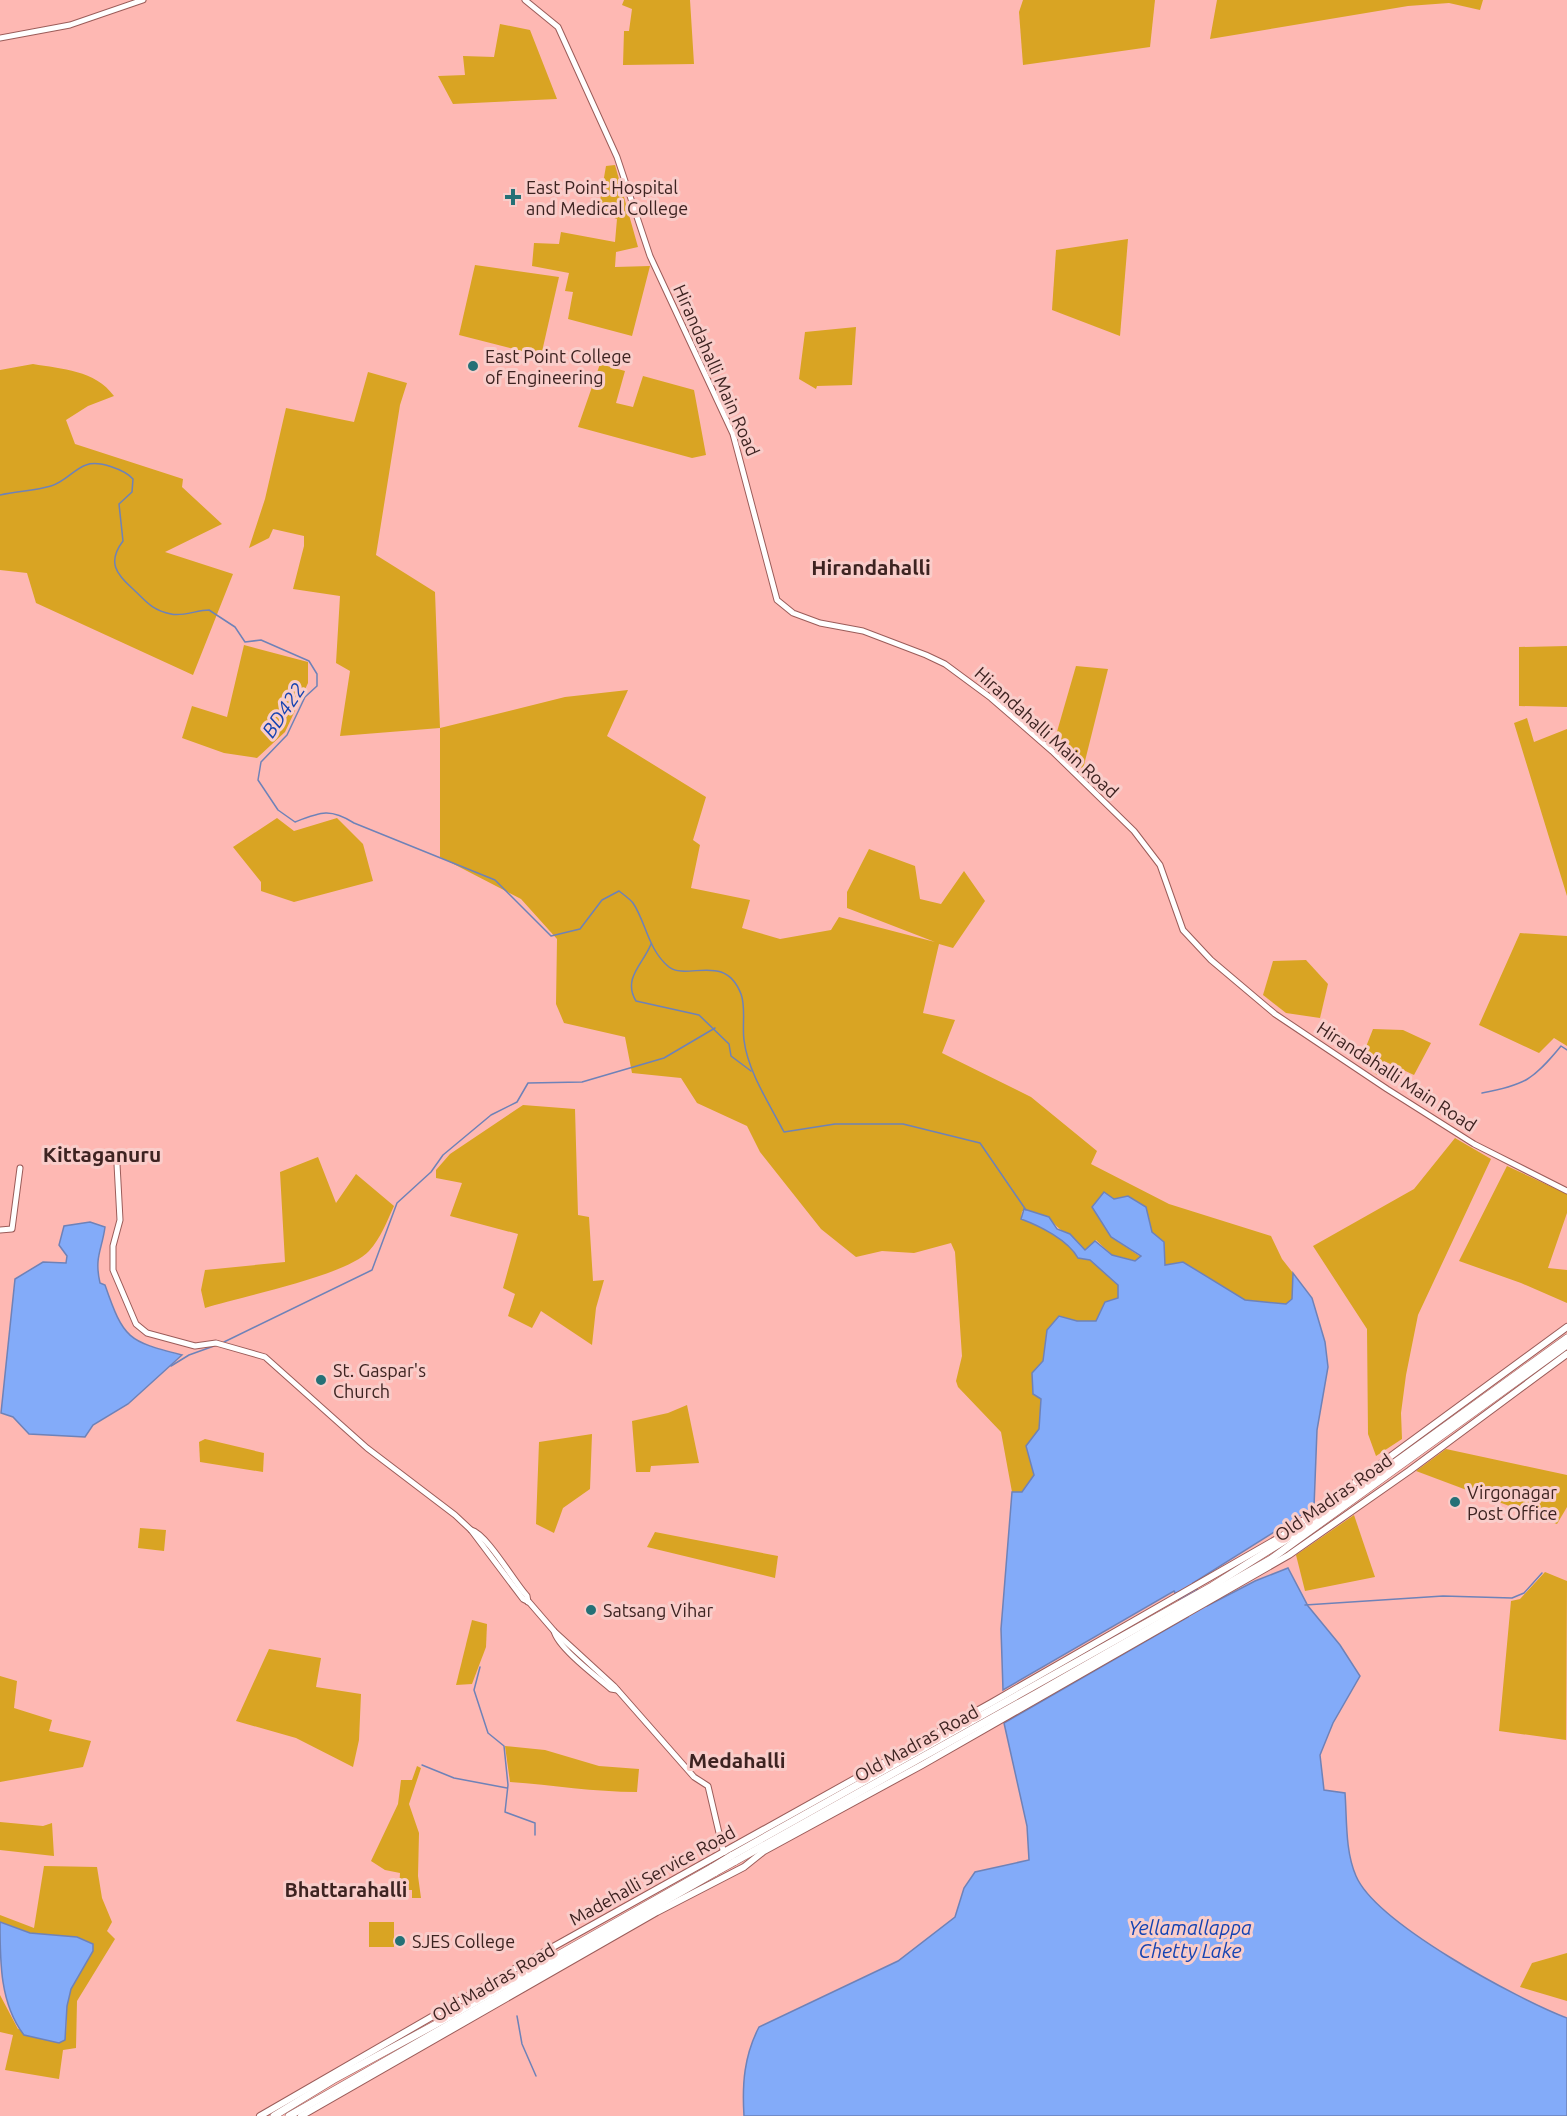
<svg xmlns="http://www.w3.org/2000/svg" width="1567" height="2116" font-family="Ubuntu,sans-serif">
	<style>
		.green { fill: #d9a423 }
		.water { fill: #83abf9; stroke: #6e82b8; stroke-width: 1.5 }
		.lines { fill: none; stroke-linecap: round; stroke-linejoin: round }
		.stream { stroke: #6e82b8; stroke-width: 1.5 }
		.secondary-casing { stroke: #9b5c59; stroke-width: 7 }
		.primary-casing { stroke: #9b5c59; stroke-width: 8 }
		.highway-casing { stroke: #9b5c59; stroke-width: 8 }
		.secondary { stroke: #fff; stroke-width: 5 }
		.primary { stroke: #fff; stroke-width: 6 }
		.highway { stroke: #fff; stroke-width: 7 }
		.highway-bridge-casing { stroke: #9b5c59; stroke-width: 8; stroke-linecap: butt }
		.highway-bridge { stroke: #fff; stroke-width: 7 }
		.poi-dot { fill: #257076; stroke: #f9cdca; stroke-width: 2 }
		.labels { text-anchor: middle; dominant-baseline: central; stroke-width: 6; stroke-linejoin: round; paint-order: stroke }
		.poi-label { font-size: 18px; fill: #3d2321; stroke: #f9cdca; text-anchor: start }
		.street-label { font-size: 18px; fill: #3d2321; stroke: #f9cdca }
		.water-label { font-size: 20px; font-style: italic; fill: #1543b2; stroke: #f9cdca }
		.neighbourhood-label { font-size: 20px; font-weight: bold; fill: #3d2321; stroke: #f9cdca }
		.quarter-label { font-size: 21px; font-weight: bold; fill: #3d2321; stroke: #f9cdca }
	</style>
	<rect width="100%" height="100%" fill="#feb8b3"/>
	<!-- green -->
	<g class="green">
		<path d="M 624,0 L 690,0 L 694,64 L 623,65 L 624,31 L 629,31 L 632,9 L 622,5 Z"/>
		<path d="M 1023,0 L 1155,0 L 1150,47 L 1023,65 L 1019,12 Z"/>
		<path d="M 1217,0 L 1483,0 L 1480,10 L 1449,3 L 1408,6 L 1210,39 Z"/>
		<path d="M 500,24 L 530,30 L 557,99 L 453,104 L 438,76 L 465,75 L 463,56 L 494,57 Z"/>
		<path d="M 615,165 L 638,247 L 616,252 L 615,267 L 650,266 L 632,336 L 568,319 L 573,292 L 565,291 L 569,273 L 532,266 L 534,243 L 559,244 L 561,232 L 615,242 L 617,219 L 598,212 L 606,166 Z"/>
		<path d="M 1128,239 L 1120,336 L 1052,310 L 1056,250 Z"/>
		<path d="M 475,265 L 559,277 L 541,356 L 459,335 Z"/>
		<path d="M 856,327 L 852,385 L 817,386 L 816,389 L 799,379 L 805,332 Z"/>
		<path d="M 33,364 C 62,369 95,370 114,396 L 88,406 L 66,420 L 75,444 L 183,479 L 182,487 L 222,524 L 165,552 L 233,574 L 193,675 L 36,603 L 27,573 L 0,570 L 0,370 Z"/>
		<path d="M 600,364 L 625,371 L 616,403 L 633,407 L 643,376 L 694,390 L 706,455 L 692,458 L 578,427 Z"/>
		<path d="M 368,372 L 407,383 L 400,405 L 376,555 L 435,592 L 440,728 L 565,697 L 628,690 L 607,736 L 706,797 L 693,840 L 700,845 L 691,888 L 750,900 L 742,928 L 780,939 L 831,930 L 839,917 L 935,942 L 847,908 L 847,892 L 869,849 L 915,866 L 920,899 L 941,904 L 964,871 L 985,901 L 953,948 L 939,944 L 923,1013 L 955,1020 L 942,1053 L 1031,1097 L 1097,1151 L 1091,1164 L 1169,1204 L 1271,1236 L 1282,1259 L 1293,1273 L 1292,1299 L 1286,1304 L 1245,1300 L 1183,1262 L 1165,1265 L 1164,1242 L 1152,1232 L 1146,1207 L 1128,1196 L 1114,1199 L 1104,1192 L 1092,1207 L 1111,1237 L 1141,1257 L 1136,1261 L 1112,1255 L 1096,1240 L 1085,1250 C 1073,1237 1058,1231 1049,1217 L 1022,1211 L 1021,1219 C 1040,1226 1068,1240 1078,1258 L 1090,1260 L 1118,1285 L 1118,1299 L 1105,1302 L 1096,1321 L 1077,1321 L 1059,1316 L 1047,1330 L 1043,1361 L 1032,1373 L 1033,1394 L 1041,1398 L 1039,1429 L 1026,1446 L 1034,1475 L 1022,1492 L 1012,1492 L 1001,1432 L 958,1387 L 956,1381 L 962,1356 L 955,1252 L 951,1243 L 914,1253 L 882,1251 L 856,1257 L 821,1229 L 760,1152 L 747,1126 L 697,1103 L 681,1078 L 632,1073 L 625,1037 L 564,1023 L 556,1004 L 557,939 L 521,899 L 440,857 L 440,728 L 340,736 L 350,671 L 336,663 L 340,596 L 293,589 L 304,546 L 304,536 L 273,529 L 269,538 L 249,548 L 265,499 L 286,408 L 354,422 Z"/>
		<path d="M 244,645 L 308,662 L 308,683 L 285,732 L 257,758 L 224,753 L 182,738 L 192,706 L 227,717 Z"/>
		<path d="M 1567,646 L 1567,707 L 1519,706 L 1519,647 Z"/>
		<path d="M 1076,666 L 1108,669 L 1083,769 L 1054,742 Z"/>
		<path d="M 1527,718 L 1534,742 L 1567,729 L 1567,896 L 1514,723 Z"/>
		<path d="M 277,818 L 294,831 L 337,818 L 363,844 L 373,881 L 294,902 L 261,891 L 261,882 L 233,847 Z"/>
		<path d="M 1520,933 L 1567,936 L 1567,1046 L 1554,1038 L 1539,1053 L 1479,1025 Z"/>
		<path d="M 1306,960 L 1328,984 L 1320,1018 L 1286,1013 L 1263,995 L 1273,961 Z"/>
		<path d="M 1373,1029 L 1403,1030 L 1431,1043 L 1414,1075 L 1384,1061 L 1377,1075 L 1360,1062 Z"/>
		<path d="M 523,1105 L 575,1109 L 578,1215 L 589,1217 L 593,1281 L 604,1280 L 596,1308 L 592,1345 L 541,1311 L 532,1328 L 508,1316 L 515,1294 L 503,1288 L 518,1234 L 450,1216 L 462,1183 L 436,1178 L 436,1170 L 450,1154 Z"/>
		<path d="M 1455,1138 L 1491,1159 L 1418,1315 L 1406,1375 L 1401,1413 L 1402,1439 L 1376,1456 L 1368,1434 L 1367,1329 L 1313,1246 L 1414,1189 Z"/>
		<path d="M 318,1157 L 336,1203 L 356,1174 L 394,1206 C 387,1221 381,1238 369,1251 C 346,1276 242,1296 205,1308 L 201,1290 L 205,1270 L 285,1262 L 280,1172 Z"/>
		<path d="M 1507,1166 L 1567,1194 L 1567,1213 L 1548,1268 L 1567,1270 L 1567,1303 L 1521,1283 L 1459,1261 Z"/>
		<path d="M 687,1405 L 699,1463 L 651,1466 L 650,1472 L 636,1472 L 632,1421 L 668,1413 Z"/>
		<path d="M 592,1434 L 590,1489 L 563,1508 L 554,1533 L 536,1524 L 539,1442 Z"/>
		<path d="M 205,1439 L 264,1453 L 263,1472 L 200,1462 L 199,1442 Z"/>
		<path d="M 1446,1449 L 1567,1475 L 1567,1507 L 1557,1524 L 1416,1471 Z"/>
		<path d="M 1354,1515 L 1375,1577 L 1305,1591 L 1296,1555 Z"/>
		<path d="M 140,1528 L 166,1530 L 164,1551 L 138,1548 Z"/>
		<path d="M 655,1532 L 778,1556 L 775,1578 L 647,1547 Z"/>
		<path d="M 1545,1572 L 1567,1581 L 1566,1740 L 1499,1731 L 1511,1601 L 1520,1599 Z"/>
		<path d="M 472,1620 L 487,1624 L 486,1647 L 472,1684 L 456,1685 Z"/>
		<path d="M 269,1649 L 321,1658 L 316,1687 L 361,1694 L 359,1740 L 353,1767 L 296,1738 L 236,1721 Z"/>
		<path d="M 0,1676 L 17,1681 L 14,1708 L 52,1720 L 49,1731 L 91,1741 L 83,1767 L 0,1782 Z"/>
		<path d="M 505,1746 L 545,1750 L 599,1766 L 639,1769 L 637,1792 C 594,1792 553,1785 510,1782 Z"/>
		<path d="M 417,1766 L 421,1768 L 409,1804 L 419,1833 L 418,1876 L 421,1898 L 412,1898 L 412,1890 L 399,1890 L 400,1873 L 385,1870 L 371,1861 L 398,1804 L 401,1780 L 412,1780 Z"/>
		<path d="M 0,1822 L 43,1826 L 52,1823 L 54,1856 L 0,1850 Z"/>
		<path d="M 44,1866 L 97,1867 L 102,1898 L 112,1922 L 107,1931 L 115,1939 L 77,2001 L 76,2048 L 63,2050 L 59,2079 L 5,2070 L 13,2035 L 0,2032 L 0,1995 L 18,2029 L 66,2034 L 67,2006 L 71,1989 L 93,1951 L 93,1944 L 77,1937 L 30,1933 L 0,1922 L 0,1915 L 34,1928 Z"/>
		<rect x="369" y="1922" width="25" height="25"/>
		<path d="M 1567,1953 L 1567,2001 L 1520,1987 L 1532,1963 Z"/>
	</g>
	<!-- water -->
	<g class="water">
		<path d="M 1104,1192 L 1114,1199 L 1128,1196 L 1146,1207 L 1152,1232 L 1164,1242 L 1165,1265 L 1183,1262 L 1245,1300 L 1286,1304 L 1292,1299 L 1293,1273 L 1312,1298 L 1325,1342 L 1328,1367 L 1317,1430 L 1314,1507 L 1193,1583 L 1207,1606 L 1255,1581 L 1288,1568 L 1308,1606 L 1340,1645 L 1360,1676 L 1333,1723 L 1320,1755 L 1324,1790 L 1345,1793 C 1347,1819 1345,1851 1356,1876 C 1376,1923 1517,1999 1567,2018 L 1567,2116 L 744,2116 C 742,2084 744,2056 759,2027 L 898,1961 L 955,1917 L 964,1888 L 975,1872 L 1029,1860 L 1027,1826 L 1004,1723 L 1188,1617 L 1174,1591 L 1003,1690 L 1001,1629 L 1012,1492 L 1022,1492 L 1034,1475 L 1026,1446 L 1039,1429 L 1041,1399 L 1033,1394 L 1032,1373 L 1043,1361 L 1047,1330 L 1059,1316 L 1077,1321 L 1096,1321 L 1105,1302 L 1118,1298 L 1118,1285 L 1090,1260 L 1078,1258 C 1068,1240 1040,1226 1021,1219 L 1024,1209 L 1049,1217 L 1057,1229 L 1070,1234 L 1085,1250 L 1095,1241 L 1112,1255 L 1135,1261 L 1141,1256 L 1111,1237 L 1092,1207 Z"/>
		<path d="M 90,1222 L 105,1227 C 102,1250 94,1257 100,1283 L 105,1285 C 124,1340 128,1341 182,1355 L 128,1404 L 93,1425 L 85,1437 L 29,1434 L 13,1417 L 1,1413 L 15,1279 L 43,1262 L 66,1263 L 67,1256 L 59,1245 L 64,1226 Z"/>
		<path d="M 0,1922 L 30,1933 L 77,1937 L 93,1944 L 93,1951 L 71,1989 L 67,2006 L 65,2040 L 59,2043 L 24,2035 C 0,2004 0,1962 0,1922 Z"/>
	</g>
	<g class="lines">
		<!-- stream -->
		<g class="stream">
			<path d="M 0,495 C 16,491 34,491 51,486 C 65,482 74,469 86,465 C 99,460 125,470 133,479 L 132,492 L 119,504 L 123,541 C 107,562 116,574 133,589 C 146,601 151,610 171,614 C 182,617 197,610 209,610 L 235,627 L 245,642 L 261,640 L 309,661 L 317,674 L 317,686 L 305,697 L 287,735 L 261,762 L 258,780 L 278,810 L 295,822 C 321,812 330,808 354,823 L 495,880 L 551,936 L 580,929 L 602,900 L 619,891 C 624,895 630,899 633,903 C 646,922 648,950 669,967 C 688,981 725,952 741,994 C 746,1007 742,1025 744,1040 C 748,1072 769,1103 784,1132 L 835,1124 L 903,1124 L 980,1143 L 1026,1210"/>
			<path d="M 651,944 C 644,963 622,978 636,1001 L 699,1015 L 729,1044 L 731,1056 L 751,1071"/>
			<path d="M 1482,1093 C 1525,1085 1533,1080 1561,1046 L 1567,1050"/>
			<path d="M 224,1342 L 372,1270 L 397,1203 L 431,1172 L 443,1155 L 491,1115 L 517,1102 L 528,1083 L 582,1082 L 664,1058 L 715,1028"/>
			<path d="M 171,1366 L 189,1355 L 214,1346"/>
			<path d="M 1305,1605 L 1443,1596 L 1512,1598 L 1524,1593 L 1542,1573"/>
			<path d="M 480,1667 L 474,1690 L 488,1733 L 504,1746 L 508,1785 L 505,1812 L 535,1823 L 535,1835"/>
			<path d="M 422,1765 L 454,1778 L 507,1788"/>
			<path d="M 517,2016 L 522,2044 L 536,2076"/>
		</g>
		<!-- secondary casing -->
		<g class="secondary-casing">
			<g id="secondary">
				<path d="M 525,0 L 558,27 L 617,157 L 650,256 L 733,434 L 777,600 L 793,613 L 820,623 L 863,631 L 926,655 L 945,664 L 991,698 L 1052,751 L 1134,831 L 1160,865 L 1183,930 L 1211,960 L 1275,1014 L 1387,1089 L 1474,1144 L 1567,1191"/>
				<path d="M 0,38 L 70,25 L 143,0"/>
				<path d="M 117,1164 L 120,1220 L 113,1246 L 113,1270 L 136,1324 L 147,1333 L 195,1346 L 216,1343 L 265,1357 L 367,1448 L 455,1515 L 471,1530 L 523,1599 L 529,1602 L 554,1631 L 614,1686 L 694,1777 L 708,1786 L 723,1850 L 726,1853"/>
				<path d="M 0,1230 L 12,1229 L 20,1168"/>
				<path d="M 471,1530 C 487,1534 514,1582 527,1596 L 528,1602"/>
				<path d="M 554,1631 C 558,1648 597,1677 611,1689 L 617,1690"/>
			</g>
		</g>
		<!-- primary casing -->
		<g class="primary-casing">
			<g id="primary">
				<path d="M 260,2116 L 544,1952 L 991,1703 L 1282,1536 L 1567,1327"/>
				<path d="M 301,2116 L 657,1912 L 744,1867 L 764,1851 L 922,1765 L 1289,1555 L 1409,1471 L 1567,1354"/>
			</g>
		</g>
		<!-- highway casing -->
		<g class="highway-casing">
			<g id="highway">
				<path d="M 731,1856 L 1212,1586 L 1303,1529 L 1567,1338"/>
				<path d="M 734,1862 L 1037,1693 L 1271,1559 L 1567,1345"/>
				<path d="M 274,2116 L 333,2080 L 447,2018 L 713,1867"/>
				<path d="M 289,2116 L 716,1872"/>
			</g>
		</g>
		<!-- secondary -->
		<use href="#secondary" class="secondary"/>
		<!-- primary -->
		<use href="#primary" class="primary"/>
		<!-- highway -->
		<use href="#highway" class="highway"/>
		<!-- highway-bridge casing -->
		<g class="highway-bridge-casing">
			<g id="highway-bridge">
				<path d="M 713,1867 L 731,1856"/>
				<path d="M 716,1872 L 734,1862"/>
			</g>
		</g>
		<!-- highway-bridge -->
		<use href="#highway-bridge" class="highway-bridge"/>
	</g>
	<!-- markers -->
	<g class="poi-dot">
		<path d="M510 188h6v6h6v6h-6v6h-6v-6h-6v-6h6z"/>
		<circle cx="473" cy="366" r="6"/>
		<circle cx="321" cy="1380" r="6"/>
		<circle cx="1455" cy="1502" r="6"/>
		<circle cx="591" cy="1610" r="6"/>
		<circle cx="400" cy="1941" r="6"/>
	</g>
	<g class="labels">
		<!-- poi labels -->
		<g class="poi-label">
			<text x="526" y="187">East Point Hospital<tspan x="526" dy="21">and Medical College</tspan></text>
			<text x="485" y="356">East Point College<tspan x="485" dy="21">of Engineering</tspan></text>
			<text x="333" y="1370">St. Gaspar's<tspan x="333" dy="21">Church</tspan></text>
			<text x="1467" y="1492">Virgonagar<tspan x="1467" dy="21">Post Office</tspan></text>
			<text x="603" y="1610">Satsang Vihar</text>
			<text x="412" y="1941">SJES College</text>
		</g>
		<!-- street labels -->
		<g class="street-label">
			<text transform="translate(717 370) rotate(66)">Hirandahalli Main Road</text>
			<text transform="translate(1047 732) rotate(42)">Hirandahalli Main Road</text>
			<text transform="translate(1397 1076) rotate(33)">Hirandahalli Main Road</text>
			<text transform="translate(1333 1497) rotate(-35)">Old Madras Road</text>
			<text transform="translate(916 1743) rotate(-29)">Old Madras Road</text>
			<text transform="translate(652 1875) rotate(-29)">Madehalli Service Road</text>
			<text transform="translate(493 1982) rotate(-30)">Old Madras Road</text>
		</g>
		<!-- water labels -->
		<g class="water-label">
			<text transform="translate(283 710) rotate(-56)">BD422</text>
			<text x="1190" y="1927">Yellamallappa<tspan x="1190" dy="23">Chetty Lake</tspan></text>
		</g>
		<!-- neighbourhood labels -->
		<g class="neighbourhood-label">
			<text x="346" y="1889">Bhattarahalli</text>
		</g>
		<!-- quarter labels -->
		<g class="quarter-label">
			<text x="871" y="567">Hirandahalli</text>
			<text x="102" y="1154">Kittaganuru</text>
			<text x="737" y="1760">Medahalli</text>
		</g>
	</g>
</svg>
